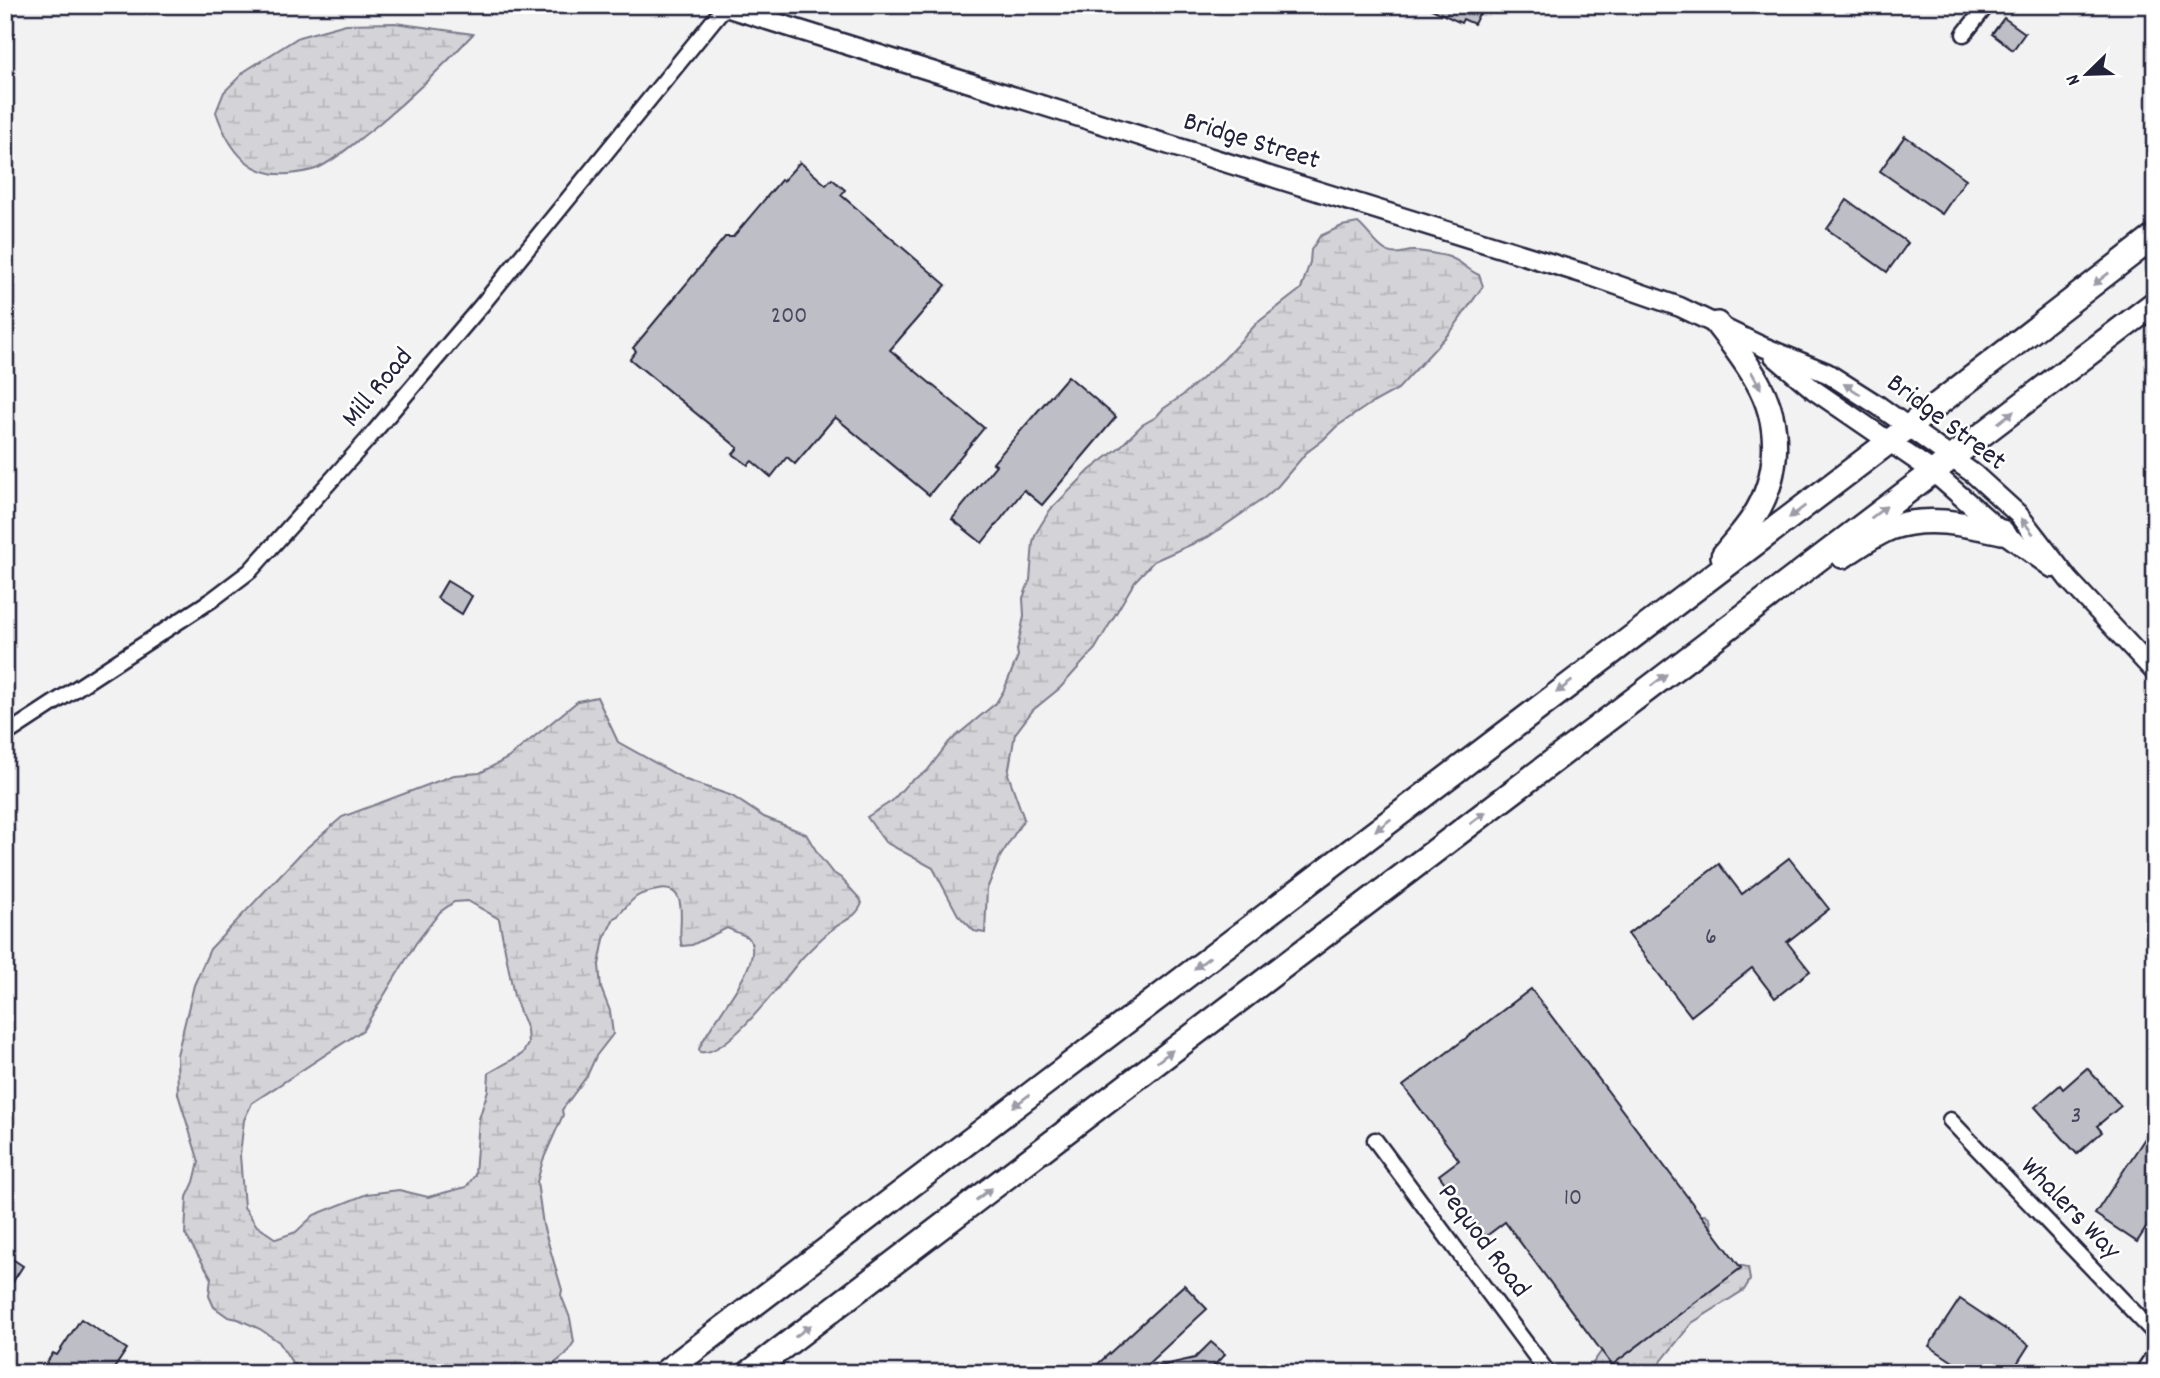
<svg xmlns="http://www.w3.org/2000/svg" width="2160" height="1378" font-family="Dekko,sans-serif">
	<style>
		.wetland { fill: url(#wetland-marsh); stroke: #7a7a8a; stroke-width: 2; fill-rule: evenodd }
		.building { fill: #bebec6; stroke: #22223b; stroke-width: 2 }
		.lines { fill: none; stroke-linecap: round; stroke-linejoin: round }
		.minor-casing { stroke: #22223b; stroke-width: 19 }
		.tertiary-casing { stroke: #22223b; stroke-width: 23 }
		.secondary-casing { stroke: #22223b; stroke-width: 24 }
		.trunk-casing { stroke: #22223b; stroke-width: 28 }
		.minor { stroke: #fff; stroke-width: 14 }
		.tertiary { stroke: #fff; stroke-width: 18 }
		.secondary { stroke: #fff; stroke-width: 19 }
		.trunk { stroke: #fff; stroke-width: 23 }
		.oneway { fill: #9c9ca7 }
		.labels { text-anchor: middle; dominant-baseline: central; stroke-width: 5; stroke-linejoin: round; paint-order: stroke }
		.number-label { font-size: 24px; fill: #49495e }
		.street-label { font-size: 28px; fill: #22223b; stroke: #fff }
	</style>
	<defs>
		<pattern id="wetland-marsh" width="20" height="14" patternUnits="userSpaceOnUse" patternTransform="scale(1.75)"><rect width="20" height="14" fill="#d3d3d8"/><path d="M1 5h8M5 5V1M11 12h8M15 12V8" fill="none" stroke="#b5b5ba"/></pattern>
	</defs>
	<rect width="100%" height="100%" fill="#f2f2f3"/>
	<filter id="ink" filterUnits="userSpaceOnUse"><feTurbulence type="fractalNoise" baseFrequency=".0143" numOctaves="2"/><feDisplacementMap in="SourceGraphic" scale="14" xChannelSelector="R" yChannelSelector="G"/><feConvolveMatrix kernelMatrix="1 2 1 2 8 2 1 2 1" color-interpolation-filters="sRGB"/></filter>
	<g filter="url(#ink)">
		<!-- wetland -->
		<g class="wetland">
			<path d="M 395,23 L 473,34 C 442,68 410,98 375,127 C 356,141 339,158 318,168 C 311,171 304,172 297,173 C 251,181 229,150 216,112 L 224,92 L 245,71 L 299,37 L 346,24 Z"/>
			<path d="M 1358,223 C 1369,232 1378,249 1391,253 C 1399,255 1406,251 1413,251 C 1423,251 1436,254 1446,256 C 1461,260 1467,270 1479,275 L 1483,286 L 1452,330 L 1398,389 L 1367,406 L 1336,427 L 1323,440 L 1306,453 L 1278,486 L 1263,499 L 1208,537 L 1154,561 L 1135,581 L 1095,649 L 1060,688 L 1033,710 L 1015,734 L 1008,774 L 1024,819 L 1000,857 L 987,889 L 985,933 L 974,931 L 958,915 L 933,868 L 885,842 L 867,817 L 892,801 L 908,783 L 927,771 L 949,742 L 996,703 L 1004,690 L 1018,656 L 1017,650 L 1024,616 L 1023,598 L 1030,580 L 1033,542 L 1036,533 L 1050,510 L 1090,470 L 1120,447 L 1142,425 L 1156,417 L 1163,409 L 1183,395 L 1224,359 L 1257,323 L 1301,289 L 1310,262 L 1311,250 L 1320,236 L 1342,226 Z"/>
			<path d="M 597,697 L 618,742 L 686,780 L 732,796 L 764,817 L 806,834 L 820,857 L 832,872 L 841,878 L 860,899 L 862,903 C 857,917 845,920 834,928 C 823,936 812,948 802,958 C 784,979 727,1058 700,1052 L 699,1049 C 709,1023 756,973 752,947 C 752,943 750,940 748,937 L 727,928 L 692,945 L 682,946 C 675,933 694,883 658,890 C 634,894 634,898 618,916 L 614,918 L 604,939 L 599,965 L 601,988 L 610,1011 L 613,1034 L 596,1056 L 587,1076 L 562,1110 L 563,1115 L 543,1160 L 537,1182 L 543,1225 L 562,1290 L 561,1295 L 570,1318 L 574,1342 L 566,1354 L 543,1373 L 302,1373 L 291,1361 L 279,1342 L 260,1329 L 238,1319 L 228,1317 L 214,1307 L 209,1296 L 211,1277 L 185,1234 L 187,1197 L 194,1182 L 199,1162 L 178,1094 L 177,1055 L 194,985 L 210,949 L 303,851 L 342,817 L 454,775 L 480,773 L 508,758 L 578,701 ZM 468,901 L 499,919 L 514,996 L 527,1030 L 528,1044 L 522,1054 L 489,1073 L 488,1090 L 479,1119 L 475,1175 L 466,1187 L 428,1197 L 399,1190 L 367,1194 L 314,1215 L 296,1232 L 276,1239 L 257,1226 L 244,1207 L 240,1155 L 244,1120 L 252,1103 L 363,1030 L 416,943 L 440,912 L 454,902 Z"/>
			<path d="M 1705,1214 L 1710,1218 L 1714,1245 L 1728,1263 L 1748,1267 L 1750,1280 L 1744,1290 L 1692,1323 L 1652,1373 L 1591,1373 L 1593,1363 L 1696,1219 Z"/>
		</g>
		<!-- building -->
		<g class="building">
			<path d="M 1423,5 L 1472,5 L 1481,10 L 1474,24 L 1463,19 L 1461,23 Z"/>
			<path d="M 2004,18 L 2025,33 L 2013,50 L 1992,34 Z"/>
			<path d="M 1905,136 L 1966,179 L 1942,214 L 1880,171 Z"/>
			<path d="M 800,162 L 826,185 L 832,179 L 845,190 L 841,195 L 946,285 L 890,350 L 984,428 L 929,495 L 835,417 L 795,464 L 787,457 L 771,477 L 752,461 L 748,465 L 733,454 L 738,448 L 630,359 L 636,351 L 633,348 L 725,237 L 733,237 L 781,180 L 783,181 Z"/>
			<path d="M 1847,200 L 1908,243 L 1887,272 L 1827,229 Z"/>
			<path d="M 1068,376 L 1116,417 L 1042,505 L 1024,490 L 982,543 L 952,519 L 996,465 L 993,463 Z"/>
			<path d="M 447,581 L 472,596 L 462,614 L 437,598 Z"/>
			<path d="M 1789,858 L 1829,909 L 1787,942 L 1810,971 L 1775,998 L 1752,968 L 1691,1016 L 1628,934 L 1719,864 L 1742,894 Z"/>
			<path d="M 1531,989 L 1741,1268 L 1612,1365 L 1505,1222 L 1485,1237 L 1439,1175 L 1459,1160 L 1403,1086 Z"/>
			<path d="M 2087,1068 L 2121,1106 L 2097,1126 L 2102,1132 L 2077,1154 L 2035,1107 L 2060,1085 L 2063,1089 Z"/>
			<path d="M 2155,1123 L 2155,1214 L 2137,1242 L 2095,1214 Z"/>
			<path d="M 5,1254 L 23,1266 L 5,1294 Z"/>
			<path d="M 1184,1285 L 1207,1309 L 1138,1373 L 1088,1373 Z"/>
			<path d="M 1960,1299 L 2029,1345 L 2011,1373 L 1946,1373 L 1953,1362 L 1929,1346 Z"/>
			<path d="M 81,1319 L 127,1349 L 111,1373 L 40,1373 L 53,1353 L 57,1355 Z"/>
			<path d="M 1211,1342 L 1225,1354 L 1207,1373 L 1156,1373 L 1155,1367 L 1195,1358 Z"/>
		</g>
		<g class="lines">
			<!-- minor casing -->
			<g class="minor-casing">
				<g id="minor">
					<path d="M 1964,34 L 1987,5"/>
					<path d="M 5,735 L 213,599 L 250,571 L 369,438 L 481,306 L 726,5"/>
					<path d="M 1950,1120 L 2155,1334"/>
					<path d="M 1375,1140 L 1548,1373"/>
				</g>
			</g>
			<!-- tertiary casing -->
			<g class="tertiary-casing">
				<g id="tertiary">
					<path d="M 719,5 L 1588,275 L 1680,307 L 1761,346 L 1827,373 L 1879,406 L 1974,474 L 2018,514 L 2069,580 L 2155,672"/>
					<path d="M 1774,356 L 1814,390 L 1932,471 L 2002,532 L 2052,568"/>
				</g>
			</g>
			<!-- secondary casing -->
			<g class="secondary-casing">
				<path id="secondary" d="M 2145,1373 L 2155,1358"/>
			</g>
			<!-- trunk casing -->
			<g class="trunk-casing">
				<g id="trunk">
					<path d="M 1717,324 C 1731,342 1746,361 1757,381 C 1782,424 1780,477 1753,518 C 1744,532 1733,543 1723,556"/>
					<path d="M 1843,556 C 1858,546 1873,535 1890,528 C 1927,515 1965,524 2002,532"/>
					<path d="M 664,1373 L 1890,441 L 2155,236"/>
					<path d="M 749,1373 L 2155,303"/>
				</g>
			</g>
			<!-- minor -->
			<use href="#minor" class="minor"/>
			<!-- tertiary -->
			<use href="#tertiary" class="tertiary"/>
			<!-- secondary -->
			<use href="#secondary" class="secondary"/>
			<!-- trunk -->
			<use href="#trunk" class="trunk"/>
		</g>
		<!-- one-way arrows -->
		<defs><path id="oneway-solid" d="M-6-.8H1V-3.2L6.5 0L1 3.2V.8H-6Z" transform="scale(1.75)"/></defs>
		<g class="oneway">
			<use href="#oneway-solid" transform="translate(2101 279) rotate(142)"/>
			<use href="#oneway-solid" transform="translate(1756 380) rotate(61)"/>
			<use href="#oneway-solid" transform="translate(1852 389) rotate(-148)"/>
			<use href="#oneway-solid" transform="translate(2006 417) rotate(-37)"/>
			<use href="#oneway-solid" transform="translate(1797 512) rotate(143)"/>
			<use href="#oneway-solid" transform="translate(1879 512) rotate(-37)"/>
			<use href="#oneway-solid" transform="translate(2027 526) rotate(-128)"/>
			<use href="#oneway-solid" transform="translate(1659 680) rotate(-37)"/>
			<use href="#oneway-solid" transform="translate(1564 687) rotate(143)"/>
			<use href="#oneway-solid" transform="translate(1478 818) rotate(-37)"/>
			<use href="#oneway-solid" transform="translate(1383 825) rotate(143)"/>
			<use href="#oneway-solid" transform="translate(1202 963) rotate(143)"/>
			<use href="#oneway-solid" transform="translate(1165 1056) rotate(-37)"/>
			<use href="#oneway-solid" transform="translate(1021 1101) rotate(143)"/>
			<use href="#oneway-solid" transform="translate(984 1194) rotate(-37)"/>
			<use href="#oneway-solid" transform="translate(803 1331) rotate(-37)"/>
		</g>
	</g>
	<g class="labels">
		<!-- number labels -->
		<g class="number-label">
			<text x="789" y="317">200</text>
			<text x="1711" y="938">6</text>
			<text x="2076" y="1117">3</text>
			<text x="1573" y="1199">10</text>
		</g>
		<!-- street labels -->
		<g class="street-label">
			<text transform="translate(1251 143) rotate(17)">Bridge Street</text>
			<text transform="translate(379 389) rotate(-50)">Mill Road</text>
			<text transform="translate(1945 424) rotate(37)">Bridge Street</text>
			<text transform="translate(2069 1210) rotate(46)">Whalers Way</text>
			<text transform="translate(1482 1242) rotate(53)">Pequod Road</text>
		</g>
	</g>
	<!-- margin -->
	<rect width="2160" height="1378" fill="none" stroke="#fff" stroke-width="28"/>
	<rect x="14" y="14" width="2132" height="1350" fill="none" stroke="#22223b" stroke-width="2.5" filter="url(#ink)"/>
	<!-- north arrow -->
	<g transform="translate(2087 74) rotate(247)" stroke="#ffffff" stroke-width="5" paint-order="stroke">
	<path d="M0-5L12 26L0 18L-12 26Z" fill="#22223b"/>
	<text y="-10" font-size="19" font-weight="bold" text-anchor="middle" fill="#22223b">N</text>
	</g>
</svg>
